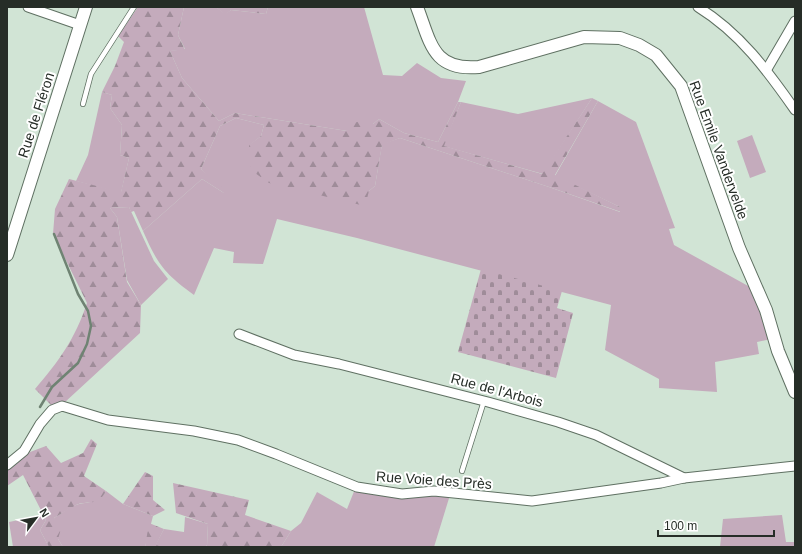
<svg xmlns="http://www.w3.org/2000/svg" width="802" height="554" font-family="Arial,sans-serif">
	<style>
		.green { fill: #c4abbc }
		.forest { fill: url(#forest-firs) }
		.cemetery { fill: url(#cemetery-stones) }
		.lines { fill: none; stroke-linecap: round; stroke-linejoin: round }
		.stream { stroke: #6f8373; stroke-width: 2.5 }
		.service-casing { stroke: #5f7062; stroke-width: 6 }
		.minor-casing { stroke: #5f7062; stroke-width: 11 }
		.tertiary-casing { stroke: #5f7062; stroke-width: 14 }
		.service { stroke: #fff; stroke-width: 4.5 }
		.minor { stroke: #fff; stroke-width: 9 }
		.tertiary { stroke: #fff; stroke-width: 12 }
		.labels { text-anchor: middle; dominant-baseline: central; stroke-width: 4; stroke-linejoin: round; paint-order: stroke }
		.street-label { font-size: 14px; fill: #262d27; stroke: #fff }
	</style>
	<defs>
		<pattern id="forest-firs" width="22" height="20" patternUnits="userSpaceOnUse"><rect width="22" height="20" fill="#c4abbc"/><path d="M5 1l3.5 6h-7zM16 11l3.5 6h-7z" fill="#9f8c99"/></pattern>
		<pattern id="cemetery-stones" width="16" height="16" patternUnits="userSpaceOnUse"><rect width="16" height="16" fill="#c4abbc"/><path d="M2 7V4a2 2 0 0 1 4 0v3zM10 15v-3a2 2 0 0 1 4 0v3z" fill="#9f8c99"/></pattern>
	</defs>
	<rect width="100%" height="100%" fill="#d1e4d5"/>
	<!-- green -->
	<g class="green">
		<path d="M 184,7 L 216,7 L 225,14 L 231,10 L 266,14 L 268,7 L 364,7 L 383,75 L 402,76 L 417,63 L 441,78 L 466,81 L 458,102 L 438,142 L 404,133 L 379,119 L 373,124 L 347,131 L 235,113 L 219,121 L 182,78 L 170,51 L 185,49 L 178,35 Z"/>
		<path d="M 102,92 L 112,95 L 110,108 L 122,125 L 120,155 L 129,158 L 121,193 L 76,181 L 88,155 Z"/>
		<path d="M 592,98 L 543,174 L 443,146 L 461,102 L 518,114 Z"/>
		<path d="M 598,101 L 636,122 L 675,228 L 669,229 L 674,245 L 750,287 L 771,339 L 757,342 L 759,354 L 715,362 L 717,392 L 659,388 L 659,379 L 605,350 L 611,305 L 357,238 L 277,219 L 263,264 L 233,263 L 234,252 L 214,248 L 194,295 C 164,273 158,265 143,231 L 202,179 L 224,193 L 201,169 L 220,126 L 236,118 L 264,125 L 261,136 L 250,145 L 369,191 L 375,186 L 382,144 L 400,138 L 549,187 L 620,212 L 620,207 L 555,176 Z"/>
		<path d="M 752,135 L 766,172 L 750,178 L 737,141 Z"/>
		<path d="M 129,207 L 154,261 L 168,279 L 141,305 L 127,280 L 117,217 L 110,208 Z"/>
		<path d="M 355,489 L 450,495 L 434,547 L 281,547 L 291,531 L 301,523 L 317,492 L 347,509 Z"/>
		<path d="M 106,491 L 123,504 L 153,516 L 145,547 L 63,547 L 58,539 L 54,518 C 61,514 71,506 79,504 C 90,502 100,502 106,491 Z"/>
		<path d="M 43,515 L 46,520 L 40,530 L 49,547 L 13,547 L 9,522 Z"/>
		<path d="M 782,515 L 786,542 L 795,542 L 795,547 L 720,547 L 723,519 Z"/>
		<path d="M 185,517 L 208,524 L 207,545 L 204,547 L 155,546 L 164,529 L 184,532 Z"/>
	</g>
	<!-- forest -->
	<g class="forest">
		<path d="M 138,7 L 184,7 L 178,35 L 185,50 L 170,51 L 182,78 L 219,121 L 235,113 L 347,131 L 349,124 L 365,120 L 373,124 L 379,119 L 404,133 L 438,142 L 458,102 L 461,102 L 444,146 L 542,174 L 592,98 L 598,101 L 555,175 L 620,207 L 621,212 L 549,187 L 400,138 L 382,145 L 375,186 L 369,191 L 365,206 L 269,183 L 251,170 L 249,145 L 261,136 L 264,125 L 236,118 L 220,126 L 201,169 L 225,190 L 224,193 L 202,179 L 143,231 L 134,211 L 131,212 L 129,207 L 110,208 L 117,217 L 127,282 L 141,305 L 140,333 L 64,403 L 52,406 L 35,389 C 59,361 75,339 87,303 L 53,234 L 55,209 L 69,179 L 121,192 L 129,158 L 120,155 L 122,125 L 110,108 L 112,95 L 102,92 L 115,66 L 124,42 L 118,36 Z"/>
		<path d="M 216,7 L 268,7 L 266,14 L 231,10 L 225,15 Z"/>
		<path d="M 91,439 L 97,444 L 84,476 L 106,491 C 98,507 87,500 76,505 C 69,509 61,514 54,518 L 61,529 L 58,539 L 63,547 L 49,547 L 40,530 L 46,520 L 23,475 L 7,486 L 7,470 L 30,452 L 46,446 L 61,463 L 83,453 Z"/>
		<path d="M 145,472 L 153,476 L 153,500 L 165,510 L 153,516 L 123,504 Z"/>
		<path d="M 173,483 L 249,500 L 245,515 L 291,531 L 281,547 L 204,547 L 207,545 L 208,524 L 176,513 Z"/>
		<path d="M 149,523 L 164,529 L 156,545 L 162,547 L 145,547 Z"/>
	</g>
	<!-- cemetery -->
	<path class="cemetery" d="M 481,269 L 562,291 L 557,308 L 573,313 L 556,378 L 458,352 Z"/>
	<g class="lines">
		<!-- stream -->
		<path class="stream" d="M 40,407 L 52,387 L 78,363 L 87,344 L 91,326 L 88,311 L 78,294 L 54,234"/>
		<!-- service casing -->
		<g class="service-casing">
			<g id="service">
				<path d="M 83,104 L 91,74 L 134,7"/>
				<path d="M 462,471 L 484,401"/>
			</g>
		</g>
		<!-- minor casing -->
		<g class="minor-casing">
			<g id="minor">
				<path d="M 28,7 L 80,25"/>
				<path d="M 698,7 C 740,33 767,70 795,110"/>
				<path d="M 767,69 L 795,21"/>
				<path d="M 239,334 L 294,355 L 339,364 L 488,402 L 558,422 L 596,435 L 684,478"/>
				<path d="M 7,465 L 24,451 L 40,424 L 52,410 L 62,406 L 108,420 L 194,431 L 238,440 L 276,454 L 357,487 L 402,494 L 434,491 L 532,501 L 661,483 L 684,478 L 795,466"/>
			</g>
		</g>
		<!-- tertiary casing -->
		<g class="tertiary-casing">
			<g id="tertiary">
				<path d="M 417,7 C 431,44 433,71 479,67 L 584,37 L 620,38 L 639,45 L 656,55 L 681,86 L 739,248 L 766,310 L 778,351 L 795,392"/>
				<path d="M 7,255 L 86,7"/>
			</g>
		</g>
		<!-- service -->
		<use href="#service" class="service"/>
		<!-- minor -->
		<use href="#minor" class="minor"/>
		<!-- tertiary -->
		<use href="#tertiary" class="tertiary"/>
	</g>
	<g class="labels">
		<!-- street labels -->
		<g class="street-label">
			<text transform="translate(36 115) rotate(-72)">Rue de Fléron</text>
			<text transform="translate(719 150) rotate(70)">Rue Emile Vandervelde</text>
			<text transform="translate(497 390) rotate(15)">Rue de l'Arbois</text>
			<text transform="translate(434 480) rotate(4)">Rue Voie des Près</text>
		</g>
	</g>
	<!-- border -->
	<rect width="802" height="554" fill="none" stroke="#262d27" stroke-width="16"/>
	<!-- north arrow -->
	<g transform="translate(36 518) rotate(58)" stroke="#ffffff" stroke-width="3" paint-order="stroke">
	<path d="M0-3L7 15L0 10L-7 15Z" fill="#262d27"/>
	<text y="-6" font-size="11" font-weight="bold" text-anchor="middle" fill="#262d27">N</text>
	</g>
	<!-- scale -->
	<path d="M658 530v6h116v-6" fill="none" stroke="#262d27" stroke-width="2"/>
	<text x="664" y="530" font-size="12" fill="#262d27" stroke="#ffffff" stroke-width="3" paint-order="stroke">100 m</text>
</svg>
